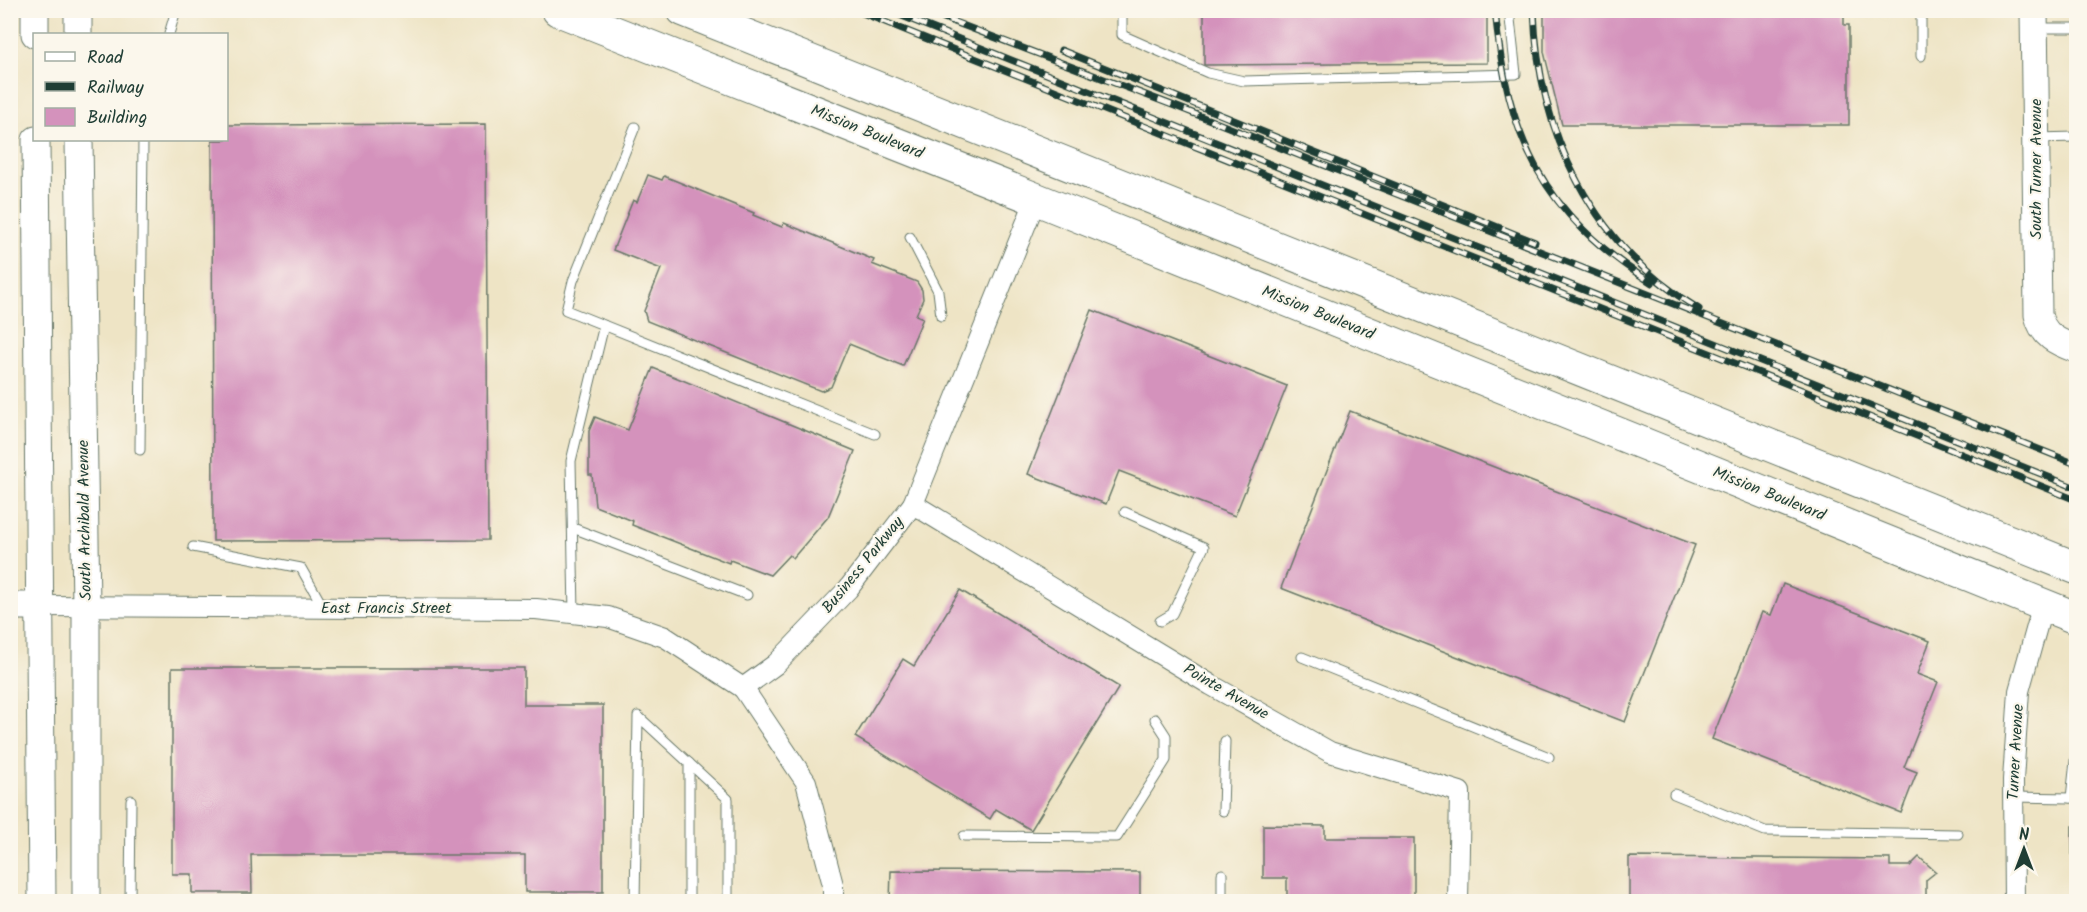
<svg xmlns="http://www.w3.org/2000/svg" width="2087" height="912" font-family="Kalam,sans-serif">
	<style>
		.building { fill: #d492bc }
		.lines { fill: none; stroke-linecap: round; stroke-linejoin: round }
		.lane-casing { stroke: #677767; stroke-width: 11 }
		.street-casing { stroke: #677767; stroke-width: 22 }
		.secondary-casing { stroke: #677767; stroke-width: 29 }
		.primary-casing { stroke: #677767; stroke-width: 34 }
		.lane { stroke: #fff; stroke-width: 9 }
		.street { stroke: #fff; stroke-width: 20 }
		.secondary { stroke: #fff; stroke-width: 27 }
		.primary { stroke: #fff; stroke-width: 32 }
		.rail-casing { stroke: #1f3d34; stroke-width: 7 }
		.rail { stroke: #fbf7ec; stroke-width: 4.5; stroke-dasharray: 14; stroke-linecap: butt }
		.labels { text-anchor: middle; dominant-baseline: central; stroke-width: 4.5; stroke-linejoin: round; paint-order: stroke }
		.street-label { font-size: 16px; fill: #1f3d34; stroke: #fbf7ec }
	</style>
	<rect width="100%" height="100%" fill="#fbf7ec"/>
	<filter id="ink" filterUnits="userSpaceOnUse"><feTurbulence type="fractalNoise" baseFrequency=".0167" numOctaves="2"/><feDisplacementMap in="SourceGraphic" scale="12" xChannelSelector="R" yChannelSelector="G"/><feConvolveMatrix kernelMatrix="1 2 1 2 8 2 1 2 1" color-interpolation-filters="sRGB"/></filter>
	<filter id="wash" filterUnits="userSpaceOnUse"><feTurbulence type="fractalNoise" baseFrequency=".008" numOctaves="4" result="noise"/><feDisplacementMap in="SourceGraphic" scale="24" xChannelSelector="R" yChannelSelector="G"/><feGaussianBlur stdDeviation="1.35" result="paint"/><feColorMatrix in="noise" values="0 0 0 0 0 0 0 0 0 0 0 0 0 0 0 0 0 1.4 0 .05"/><feComposite in="paint" operator="in"/></filter>
	<g filter="url(#wash)">
		<rect width="100%" height="100%" fill="#eee4c5"/>
		<g id="blocks">
			<!-- building -->
			<g class="building">
				<path d="M 1204,10 L 1487,10 L 1487,63 L 1204,65 Z"/>
				<path d="M 1544,10 L 1844,10 L 1844,25 L 1849,25 L 1849,125 L 1562,125 L 1544,52 Z"/>
				<path d="M 486,124 L 488,540 L 213,541 L 212,140 L 226,140 L 226,125 Z"/>
				<path d="M 648,175 L 662,180 L 664,176 L 754,213 L 753,215 L 782,227 L 784,223 L 874,260 L 872,264 L 917,282 L 922,290 L 923,299 L 916,315 L 923,318 L 903,366 L 849,344 L 831,387 L 821,391 L 647,321 L 644,311 L 661,269 L 613,250 L 633,200 L 637,202 Z"/>
				<path d="M 1092,310 L 1287,386 L 1235,516 L 1119,471 L 1106,504 L 1028,474 Z"/>
				<path d="M 653,368 L 855,451 L 828,517 L 793,558 L 789,555 L 770,575 L 730,560 L 729,563 L 632,525 L 633,521 L 595,506 L 592,475 L 589,475 L 589,431 L 595,417 L 628,430 Z"/>
				<path d="M 1350,411 L 1695,545 L 1625,722 L 1281,588 Z"/>
				<path d="M 1783,584 L 1930,641 L 1917,674 L 1938,682 L 1904,767 L 1917,772 L 1901,813 L 1712,739 L 1762,612 L 1771,615 Z"/>
				<path d="M 960,590 L 1119,687 L 1031,830 L 996,809 L 990,819 L 855,737 L 903,659 L 914,666 Z"/>
				<path d="M 172,668 L 524,668 L 524,705 L 603,705 L 603,892 L 525,892 L 525,855 L 251,855 L 252,893 L 192,893 L 192,874 L 172,874 Z"/>
				<path d="M 1263,825 L 1325,826 L 1325,838 L 1414,838 L 1414,902 L 1287,902 L 1287,878 L 1263,878 Z"/>
				<rect x="2072" y="826" width="4" height="76"/>
				<path d="M 1629,857 L 1890,859 L 1890,866 L 1910,866 L 1919,857 L 1936,872 L 1926,880 L 1926,902 L 1629,902 Z"/>
				<path d="M 891,871 L 1140,872 L 1140,902 L 890,902 Z"/>
			</g>
		</g>
	</g>
	<g filter="url(#ink)">
		<use href="#blocks" fill-opacity="0" stroke="#677767" stroke-width="1.5"/>
		<g class="lines">
			<!-- lane casing -->
			<g class="lane-casing">
				<g id="lane">
					<path d="M 1122,10 L 1122,35 L 1208,73 L 1244,81 L 1516,74 L 1509,10"/>
					<path d="M 1921,10 L 1921,56"/>
					<path d="M 2037,28 L 2076,28"/>
					<path d="M 169,34 L 176,10"/>
					<path d="M 635,127 L 573,281 L 566,310 L 875,434"/>
					<path d="M 2037,138 L 2076,137"/>
					<path d="M 910,237 L 938,291 L 941,316"/>
					<path d="M 140,450 L 143,140"/>
					<path d="M 1125,512 L 1204,547 L 1172,614 L 1160,621"/>
					<path d="M 573,528 L 747,595"/>
					<path d="M 193,547 L 301,568 L 323,607"/>
					<path d="M 574,613 L 571,461 L 604,325"/>
					<path d="M 1302,657 L 1549,757"/>
					<path d="M 2076,752 L 2071,798 L 2076,798"/>
					<path d="M 1674,794 L 1765,831 L 1958,834"/>
					<path d="M 2013,797 L 2071,798"/>
					<path d="M 1223,811 L 1225,741"/>
					<path d="M 964,836 L 1117,837 L 1166,760 L 1166,736 L 1155,719"/>
					<path d="M 130,902 L 131,800"/>
					<path d="M 635,902 L 638,716 L 728,799 L 728,902"/>
					<path d="M 689,902 L 689,763"/>
					<path d="M 1222,902 L 1222,874"/>
				</g>
			</g>
			<!-- street casing -->
			<g class="street-casing">
				<g id="street">
					<path d="M 913,504 L 1211,685 L 1330,752 L 1460,792 L 1458,902"/>
					<path d="M 41,606 L 536,609 L 608,617 L 665,637 L 743,688"/>
					<path d="M 833,902 L 833,885 L 806,782 L 743,688 L 776,664 L 848,589 L 913,504 L 1036,199"/>
					<path d="M 2014,902 L 2013,780 L 2019,691 L 2043,605"/>
				</g>
			</g>
			<!-- secondary casing -->
			<g class="secondary-casing">
				<g id="secondary">
					<path d="M 35,10 L 35,34"/>
					<path d="M 78,10 L 78,34"/>
					<path d="M 2034,10 L 2038,315 C 2043,336 2057,342 2076,349"/>
					<path d="M 36,140 L 42,902"/>
					<path d="M 79,140 L 86,606 L 86,902"/>
					<path d="M 10,606 L 41,606"/>
				</g>
			</g>
			<!-- primary casing -->
			<g class="primary-casing">
				<g id="primary">
					<path d="M 558,10 L 1036,199 L 2076,618"/>
					<path d="M 683,10 L 2076,568"/>
				</g>
			</g>
			<!-- lane -->
			<use href="#lane" class="lane"/>
			<!-- street -->
			<use href="#street" class="street"/>
			<!-- secondary -->
			<use href="#secondary" class="secondary"/>
			<!-- primary -->
			<use href="#primary" class="primary"/>
			<!-- rail casing -->
			<g class="rail-casing">
				<g id="rail">
					<path d="M 855,10 L 2076,500"/>
					<path d="M 887,10 L 2076,488"/>
					<path d="M 923,10 L 1180,108 L 2076,464"/>
					<path d="M 1495,10 C 1507,138 1542,214 1652,283"/>
					<path d="M 1534,10 C 1538,133 1591,245 1699,309"/>
					<path d="M 1061,50 L 1535,242"/>
				</g>
			</g>
			<!-- rail -->
			<use href="#rail" class="rail"/>
		</g>
	</g>
	<g class="labels">
		<!-- street labels -->
		<g class="street-label">
			<text transform="translate(867 132) rotate(22)">Mission Boulevard</text>
			<text transform="translate(2036 169) rotate(-90)">South Turner Avenue</text>
			<text transform="translate(1318 313) rotate(22)">Mission Boulevard</text>
			<text transform="translate(1769 494) rotate(22)">Mission Boulevard</text>
			<text transform="translate(85 520) rotate(-91)">South Archibald Avenue</text>
			<text transform="translate(863 565) rotate(-51)">Business Parkway</text>
			<text x="386" y="608">East Francis Street</text>
			<text transform="translate(1226 692) rotate(30)">Pointe Avenue</text>
			<text transform="translate(2016 752) rotate(-87)">Turner Avenue</text>
		</g>
	</g>
	<!-- margin -->
	<rect width="2087" height="912" fill="none" stroke="#fbf7ec" stroke-width="36"/>
	<!-- legend -->
	<rect x="33" y="33" width="195" height="108" fill="#fbf7ec" stroke="#a3ada2" stroke-width="1.5"/>
	<rect x="45" y="52" width="30" height="9" fill="#ffffff" stroke="#a3ada2" stroke-width="1.5"/>
	<text x="87" y="63" font-size="18" fill="#1f3d34">Road</text>
	<rect x="45" y="82" width="30" height="9" fill="#1f3d34" stroke="#a3ada2" stroke-width="1.5"/>
	<text x="87" y="93" font-size="18" fill="#1f3d34">Railway</text>
	<rect x="45" y="108" width="30" height="18" fill="#d492bc" stroke="#a3ada2" stroke-width="1.5"/>
	<text x="87" y="123" font-size="18" fill="#1f3d34">Building</text>
	<!-- north arrow -->
	<g transform="translate(2024 849)" stroke="#fbf7ec" stroke-width="4.5" paint-order="stroke">
	<path d="M0-4.5L10 22L0 15L-10 22Z" fill="#1f3d34"/>
	<text y="-9" font-size="16" font-weight="bold" text-anchor="middle" fill="#1f3d34">N</text>
	</g>
</svg>
